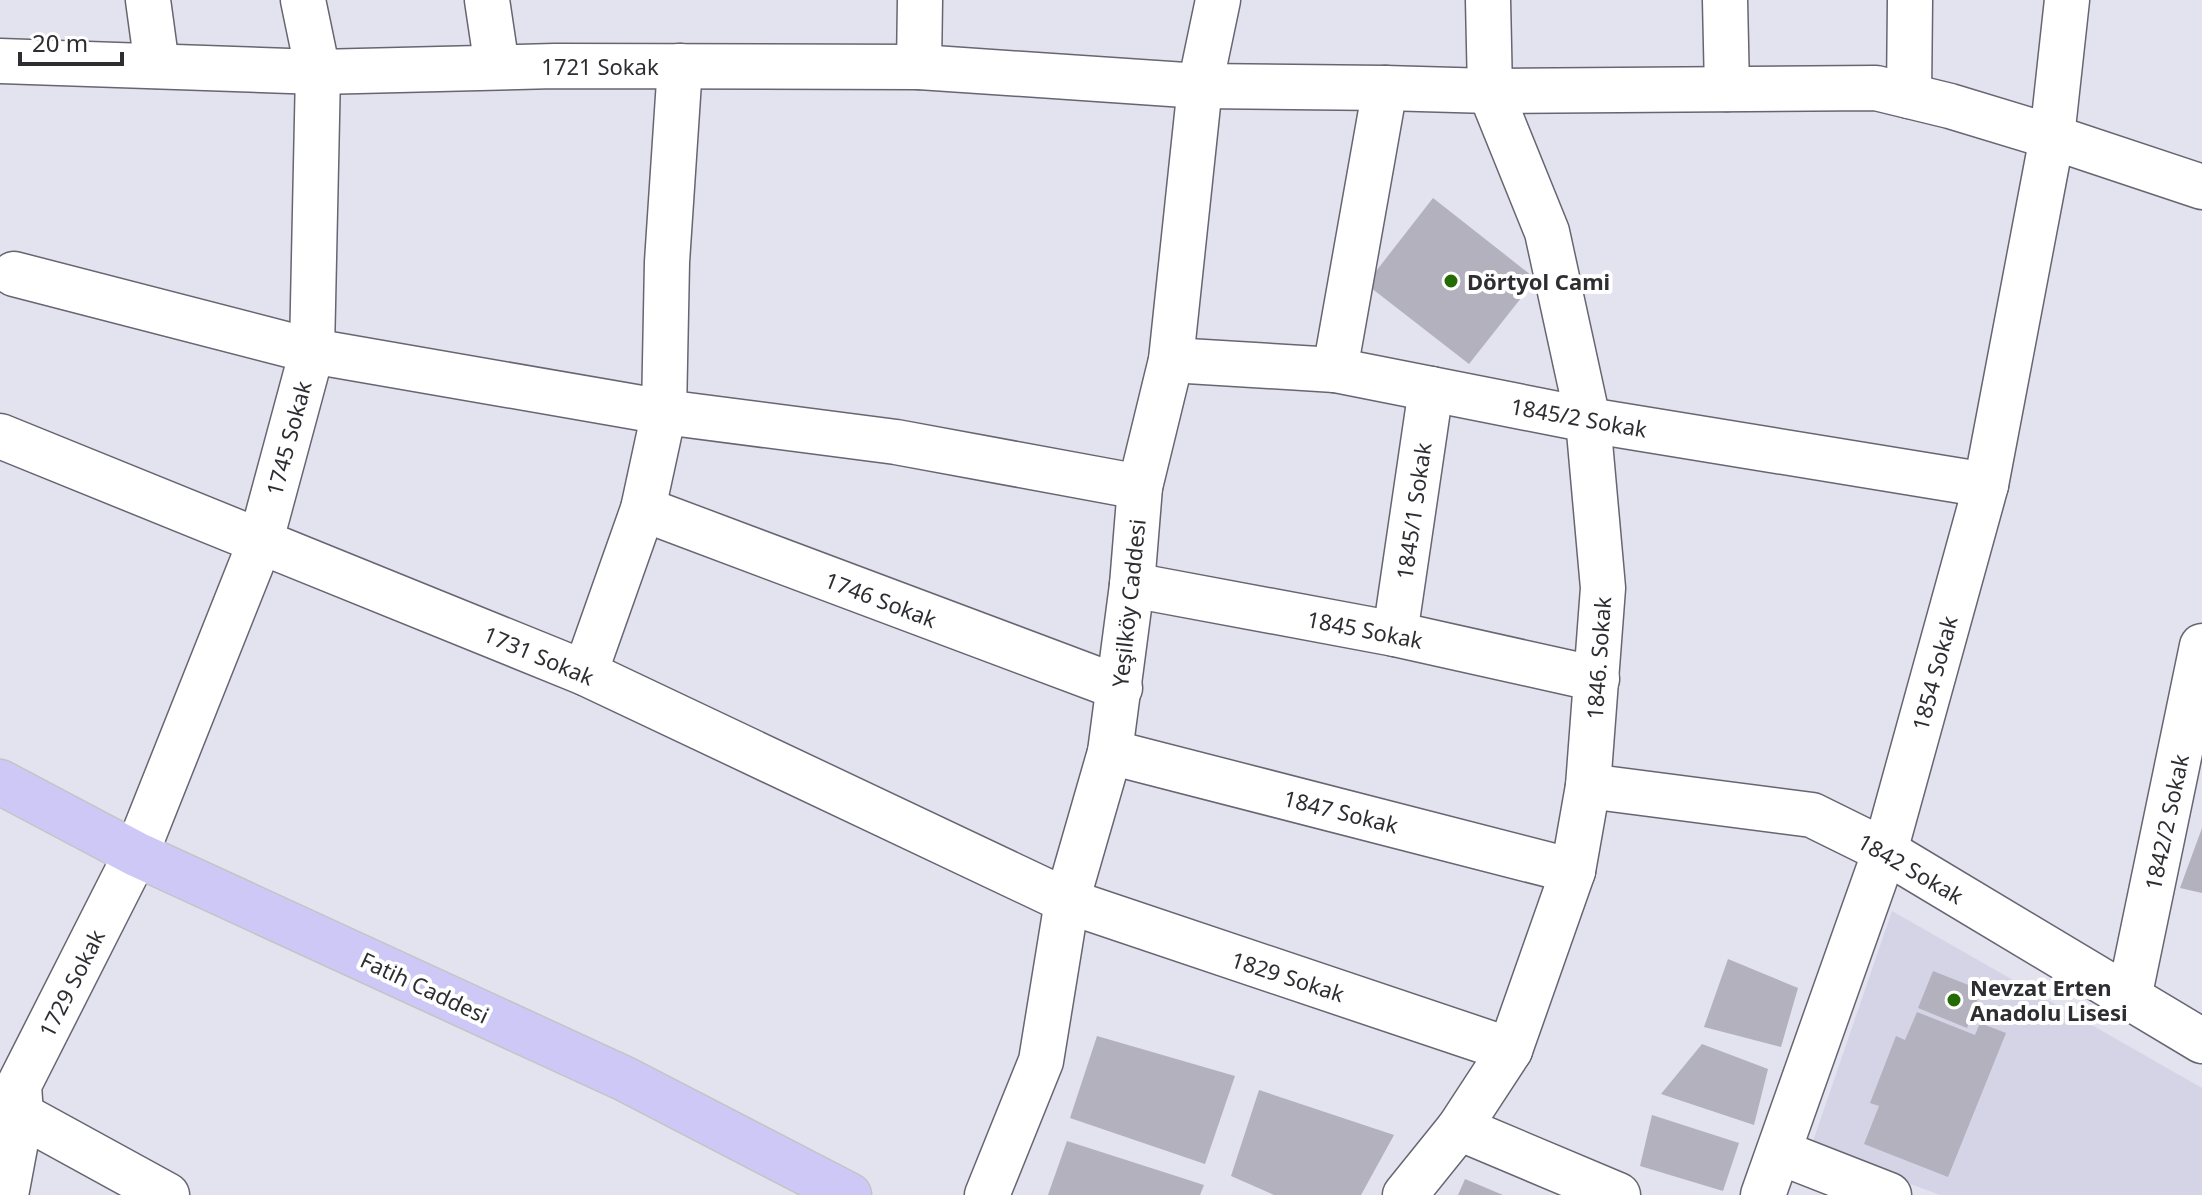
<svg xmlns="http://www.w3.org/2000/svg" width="2202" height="1195" font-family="'Noto Sans',sans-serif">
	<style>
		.built { fill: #d5d4e7 }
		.building { fill: #b2b1bd }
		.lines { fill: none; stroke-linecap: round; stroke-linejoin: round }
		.minor-casing { stroke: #666571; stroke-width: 47 }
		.major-casing { stroke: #c4c4c6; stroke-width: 47 }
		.minor { stroke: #fff; stroke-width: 44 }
		.major { stroke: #cec8f7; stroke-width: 44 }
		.poi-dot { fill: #246b05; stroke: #fff; stroke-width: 3 }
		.labels { text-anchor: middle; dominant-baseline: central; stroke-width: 8; stroke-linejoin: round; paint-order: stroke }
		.street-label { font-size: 22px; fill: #2d2d32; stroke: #fff }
		.poi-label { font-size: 22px; font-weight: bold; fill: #2d2d32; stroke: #fff; text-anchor: start }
	</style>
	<rect width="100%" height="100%" fill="#e3e2ef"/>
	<!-- built -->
	<path class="built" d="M 1892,911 L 2202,1088 L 2202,1195 L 1940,1195 L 1811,1147 Z"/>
	<!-- building -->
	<g class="building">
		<path d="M 1433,198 L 1536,279 L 1469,364 L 1366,284 Z"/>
		<path d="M 2202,828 L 2202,893 L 2180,888 Z"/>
		<path d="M 1728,959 L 1798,988 L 1781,1047 L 1704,1027 Z"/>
		<path d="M 1933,971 L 1981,990 L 1967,1028 L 1918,1008 Z"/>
		<path d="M 1917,1012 L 1975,1035 L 1980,1023 L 2006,1033 L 1948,1177 L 1864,1144 L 1879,1106 L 1870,1103 L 1896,1036 L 1905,1040 Z"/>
		<path d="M 1097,1036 L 1235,1076 L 1205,1164 L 1070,1118 Z"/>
		<path d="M 1702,1044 L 1768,1069 L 1754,1125 L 1661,1094 Z"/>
		<path d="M 1259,1090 L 1394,1135 L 1361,1195 L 1274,1195 L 1231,1176 Z"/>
		<path d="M 1652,1115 L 1739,1143 L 1723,1191 L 1640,1166 Z"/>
		<path d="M 1067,1141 L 1204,1185 L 1200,1195 L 1048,1195 Z"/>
		<path d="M 1465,1179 L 1503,1195 L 1458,1195 Z"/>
	</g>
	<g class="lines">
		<!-- minor casing -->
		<g class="minor-casing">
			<g id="minor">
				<path d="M 148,0 L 157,66"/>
				<path d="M 487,0 L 497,67"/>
				<path d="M 1725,0 L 1727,89"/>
				<path d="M 0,61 L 318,72 L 555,66 L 919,67 L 1200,86 L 1385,88 L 1490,91 L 1876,88 L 1950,106 L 2052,137 L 2202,187"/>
				<path d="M 919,67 L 920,0"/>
				<path d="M 1909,96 L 1910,0"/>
				<path d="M 14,274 L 312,351 L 664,412 L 896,442 L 1140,487"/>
				<path d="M 1171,360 L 1335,370 L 1588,420 L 1986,485"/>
				<path d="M 1335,370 L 1385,88"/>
				<path d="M 0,436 L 585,673 L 1067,901 L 1510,1050"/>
				<path d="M 643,509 L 1120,688"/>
				<path d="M 1132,585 L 1395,634 L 1597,679"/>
				<path d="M 1395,634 L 1431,389"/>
				<path d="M 585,673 L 643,509 L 664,412 L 667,262 L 680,66"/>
				<path d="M 1110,752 L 1573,871"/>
				<path d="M 1588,786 L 1812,815 L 1885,851 L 2202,1041"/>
				<path d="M 2129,998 L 2202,646"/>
				<path d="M 0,1106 L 21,1115 L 167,1195"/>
				<path d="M 1459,1128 L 1618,1195"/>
				<path d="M 1779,1152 L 1889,1195"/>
				<path d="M 6,1195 L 21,1115 L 19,1085 L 136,854 L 261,540 L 312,351 L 318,72 L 303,0"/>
				<path d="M 987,1195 L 1041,1061 L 1067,901 L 1110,752 L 1132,585 L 1140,487 L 1171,360 L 1200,86 L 1218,0"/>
				<path d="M 1405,1195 L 1459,1128 L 1510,1050 L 1573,871 L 1588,786 L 1603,588 L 1588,420 L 1547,232 L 1490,91 L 1488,0"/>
				<path d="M 1763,1195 L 1885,851 L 1986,485 L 2052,137 L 2067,0"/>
			</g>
		</g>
		<!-- major casing -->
		<g class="major-casing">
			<path id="major" d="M 0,782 L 136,854 L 625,1079 L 849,1195"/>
		</g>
		<!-- minor -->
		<use href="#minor" class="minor"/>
		<!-- major -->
		<use href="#major" class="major"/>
	</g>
	<!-- markers -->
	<g class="poi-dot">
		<circle cx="1451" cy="281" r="8"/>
		<circle cx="1954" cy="1000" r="8"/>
	</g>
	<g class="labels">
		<!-- street labels -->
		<g class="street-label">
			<text x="600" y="66">1721 Sokak</text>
			<text transform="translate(1579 417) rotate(10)">1845/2 Sokak</text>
			<text transform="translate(288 438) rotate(-75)">1745 Sokak</text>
			<text transform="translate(1413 511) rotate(-82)">1845/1 Sokak</text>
			<text transform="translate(881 599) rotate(21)">1746 Sokak</text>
			<text transform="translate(1128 603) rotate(-84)">Yeşilköy Caddesi</text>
			<text transform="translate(1365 629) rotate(11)">1845 Sokak</text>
			<text transform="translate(539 655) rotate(23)">1731 Sokak</text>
			<text transform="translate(1598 658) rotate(-86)">1846. Sokak</text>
			<text transform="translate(1934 673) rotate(-75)">1854 Sokak</text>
			<text transform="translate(1341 811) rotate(14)">1847 Sokak</text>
			<text transform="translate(2166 822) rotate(-78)">1842/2 Sokak</text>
			<text transform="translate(1911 868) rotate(30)">1842 Sokak</text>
			<text transform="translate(1288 976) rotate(18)">1829 Sokak</text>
			<text transform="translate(71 983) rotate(-63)">1729 Sokak</text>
			<text transform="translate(425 987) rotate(25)">Fatih Caddesi</text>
		</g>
		<!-- poi labels -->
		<g class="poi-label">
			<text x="1467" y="281">Dörtyol Cami</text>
			<text x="1970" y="987">Nevzat Erten<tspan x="1970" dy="25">Anadolu Lisesi</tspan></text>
		</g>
	</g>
	<!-- scale -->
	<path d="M20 52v12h102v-12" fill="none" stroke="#2d2d32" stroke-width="4"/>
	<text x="32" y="52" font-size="24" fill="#2d2d32" stroke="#ffffff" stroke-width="6" paint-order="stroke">20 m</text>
</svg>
